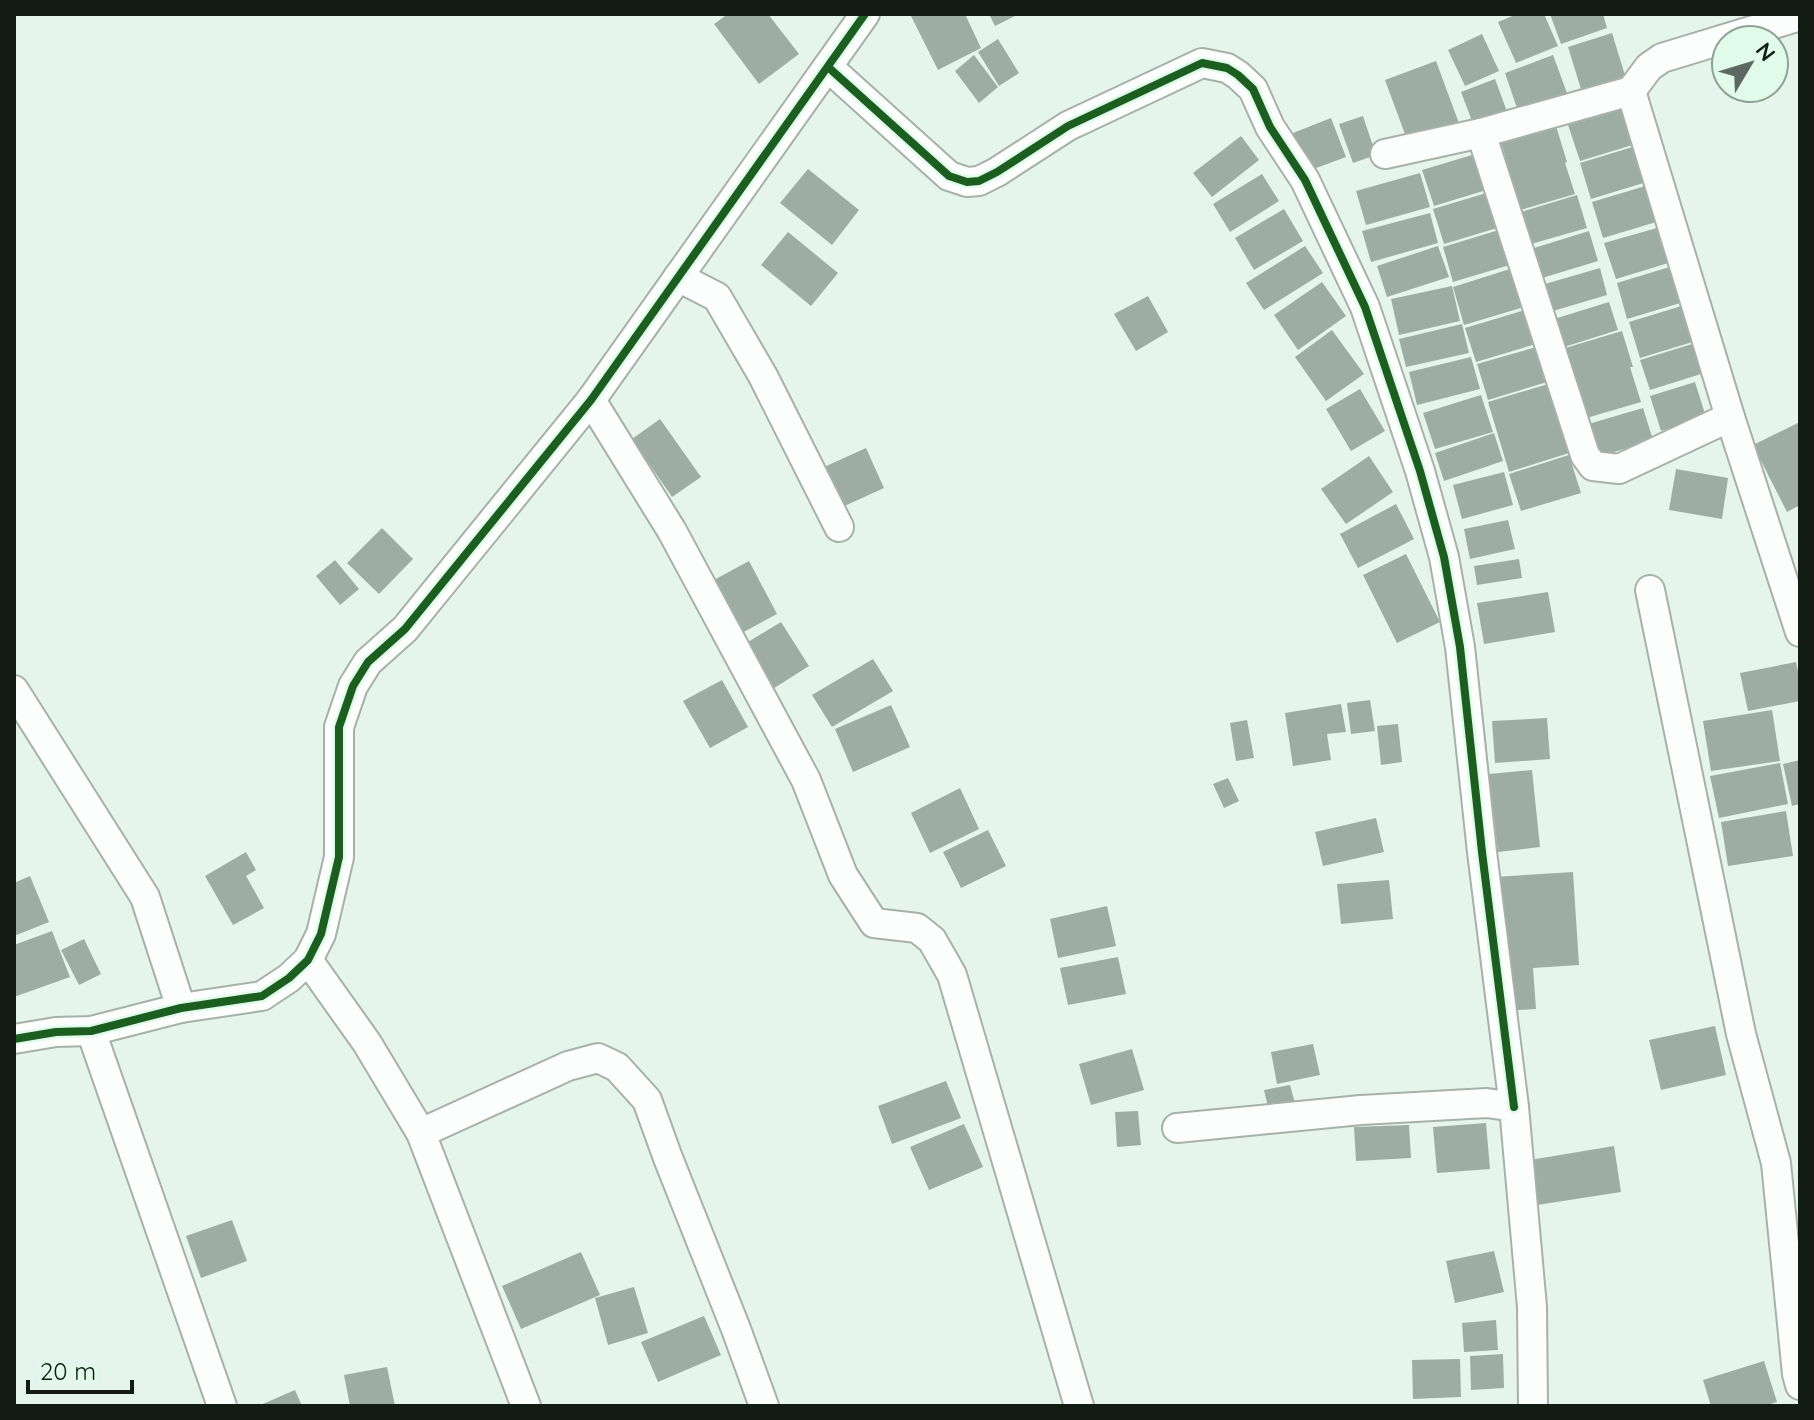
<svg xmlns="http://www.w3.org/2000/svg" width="1814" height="1420" font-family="Quicksand,sans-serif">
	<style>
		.building { fill: #9eaca6 }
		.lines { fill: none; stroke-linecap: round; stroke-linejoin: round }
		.minor-casing { stroke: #a6b1aa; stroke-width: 32 }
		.minor { stroke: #fbfefc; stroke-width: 28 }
		.cycleway-casing { stroke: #e0fbe9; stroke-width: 13 }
		.cycleway { stroke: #1b5e20; stroke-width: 8 }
	</style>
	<rect width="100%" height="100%" fill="#e6f5eb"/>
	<!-- building -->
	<g class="building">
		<path d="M 728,14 L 768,14 L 799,54 L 759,84 L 714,24 Z"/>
		<path d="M 910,14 L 965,14 L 981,48 L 938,70 Z"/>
		<path d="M 989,14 L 1019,14 L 995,26 Z"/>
		<path d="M 1517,14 L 1544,14 L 1558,46 L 1516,63 L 1498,22 Z"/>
		<path d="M 1550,14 L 1603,14 L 1607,28 L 1561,44 Z"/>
		<path d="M 1612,33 L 1628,85 L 1584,99 L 1568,47 Z"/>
		<path d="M 1482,34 L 1499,71 L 1465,86 L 1448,50 Z"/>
		<path d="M 998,39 L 1019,73 L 999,86 L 978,52 Z"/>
		<path d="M 974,55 L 998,87 L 979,103 L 955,71 Z"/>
		<path d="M 1553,55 L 1567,93 L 1518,111 L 1505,73 Z"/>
		<path d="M 1436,61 L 1460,126 L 1409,145 L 1385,80 Z"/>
		<path d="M 1495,79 L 1509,117 L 1475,129 L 1461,92 Z"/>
		<path d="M 1628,108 L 1639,143 L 1580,161 L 1568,125 Z"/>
		<path d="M 1363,116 L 1376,155 L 1353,163 L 1339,124 Z"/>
		<path d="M 1331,118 L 1346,157 L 1308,171 L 1293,133 Z"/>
		<path d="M 1556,126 L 1567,162 L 1565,163 L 1575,194 L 1521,210 L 1501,142 Z"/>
		<path d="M 1241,136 L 1259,160 L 1212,197 L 1193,173 Z"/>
		<path d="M 1639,145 L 1650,181 L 1591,199 L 1580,163 Z"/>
		<path d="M 1482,152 L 1493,188 L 1434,206 L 1422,170 Z"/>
		<path d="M 808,169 L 859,210 L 832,245 L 780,203 Z"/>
		<path d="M 1420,173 L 1430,207 L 1366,225 L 1356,191 Z"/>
		<path d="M 1262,174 L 1279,201 L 1230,232 L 1213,204 Z"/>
		<path d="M 1652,184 L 1663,220 L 1603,238 L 1592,202 Z"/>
		<path d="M 1493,191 L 1504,226 L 1444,244 L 1433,209 Z"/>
		<path d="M 1577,195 L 1587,228 L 1531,244 L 1521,212 Z"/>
		<path d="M 1284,209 L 1303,241 L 1254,270 L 1235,238 Z"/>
		<path d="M 1430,213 L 1438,243 L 1371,262 L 1362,231 Z"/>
		<path d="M 1664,226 L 1675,261 L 1616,279 L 1604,243 Z"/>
		<path d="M 1502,229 L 1513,264 L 1453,282 L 1443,247 Z"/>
		<path d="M 1589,231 L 1598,261 L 1542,278 L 1534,248 Z"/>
		<path d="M 788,232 L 838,273 L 811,306 L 761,265 Z"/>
		<path d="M 1305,246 L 1323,273 L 1264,310 L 1246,283 Z"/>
		<path d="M 1438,246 L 1449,277 L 1387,297 L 1377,266 Z"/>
		<path d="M 1676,265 L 1687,301 L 1627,319 L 1617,283 Z"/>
		<path d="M 1513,268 L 1524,307 L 1464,325 L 1453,287 Z"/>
		<path d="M 1600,268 L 1607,295 L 1553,311 L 1545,284 Z"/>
		<path d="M 1322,282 L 1346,316 L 1298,350 L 1274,315 Z"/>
		<path d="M 1452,286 L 1460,321 L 1399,335 L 1391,299 Z"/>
		<path d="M 1148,296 L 1168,332 L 1136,351 L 1114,314 Z"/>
		<path d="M 1609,302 L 1618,330 L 1564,347 L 1554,319 Z"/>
		<path d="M 1688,304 L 1699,340 L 1640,358 L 1629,322 Z"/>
		<path d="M 1525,310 L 1536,344 L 1476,362 L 1465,328 Z"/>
		<path d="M 1462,324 L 1469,353 L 1406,367 L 1399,339 Z"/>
		<path d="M 1332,330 L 1364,374 L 1326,401 L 1295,357 Z"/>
		<path d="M 1622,331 L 1633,367 L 1630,367 L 1641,402 L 1583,419 L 1562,349 Z"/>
		<path d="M 1692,344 L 1701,374 L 1650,390 L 1640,360 Z"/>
		<path d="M 1536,347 L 1547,382 L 1488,400 L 1477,364 Z"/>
		<path d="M 1471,357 L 1480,389 L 1417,405 L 1409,372 Z"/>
		<path d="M 1695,382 L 1706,417 L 1661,431 L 1650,396 Z"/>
		<path d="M 1548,384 L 1569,453 L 1509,472 L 1488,402 Z"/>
		<path d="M 1360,389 L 1385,431 L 1351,451 L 1326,409 Z"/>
		<path d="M 1481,395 L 1493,432 L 1435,449 L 1423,413 Z"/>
		<path d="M 1643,408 L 1653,440 L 1595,458 L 1585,425 Z"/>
		<path d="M 660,419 L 701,477 L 672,497 L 632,439 Z"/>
		<path d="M 1800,422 L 1800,505 L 1787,512 L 1753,445 Z"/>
		<path d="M 1494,433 L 1503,461 L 1444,481 L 1435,453 Z"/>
		<path d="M 866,448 L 884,488 L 840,508 L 822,468 Z"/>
		<path d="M 1569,455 L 1581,493 L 1521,511 L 1509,474 Z"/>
		<path d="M 1369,456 L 1393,492 L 1346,524 L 1321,489 Z"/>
		<path d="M 1676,469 L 1728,478 L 1722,519 L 1669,510 Z"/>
		<path d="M 1504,472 L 1513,505 L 1462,519 L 1453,485 Z"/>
		<path d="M 1396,504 L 1414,539 L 1358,568 L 1340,534 Z"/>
		<path d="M 1508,520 L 1515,549 L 1470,559 L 1464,529 Z"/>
		<path d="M 382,528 L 413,559 L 379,594 L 347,563 Z"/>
		<path d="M 1406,554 L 1440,622 L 1397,643 L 1363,575 Z"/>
		<path d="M 1519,559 L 1522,578 L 1477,585 L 1474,566 Z"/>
		<path d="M 335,560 L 359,589 L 340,605 L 316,576 Z"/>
		<path d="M 749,561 L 777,614 L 740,634 L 712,581 Z"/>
		<path d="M 1548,592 L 1555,632 L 1484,644 L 1477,603 Z"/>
		<path d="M 781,622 L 809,666 L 771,690 L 743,645 Z"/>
		<path d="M 873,659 L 893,691 L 832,727 L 812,695 Z"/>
		<path d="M 1796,662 L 1800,681 L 1800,701 L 1748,711 L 1740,673 Z"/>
		<path d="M 722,680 L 748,727 L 710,748 L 683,701 Z"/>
		<path d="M 1370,700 L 1375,731 L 1351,734 L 1347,703 Z"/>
		<path d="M 1341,704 L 1346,732 L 1327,734 L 1331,760 L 1293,766 L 1285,713 Z"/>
		<path d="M 891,705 L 910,747 L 853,772 L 835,729 Z"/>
		<path d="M 1772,710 L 1780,761 L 1711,771 L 1703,721 Z"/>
		<path d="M 1547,718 L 1550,759 L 1495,763 L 1492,721 Z"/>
		<path d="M 1247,720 L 1254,758 L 1236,761 L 1230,723 Z"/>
		<path d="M 1398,724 L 1402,762 L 1381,765 L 1377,726 Z"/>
		<path d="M 1800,760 L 1800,804 L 1792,806 L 1783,764 Z"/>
		<path d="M 1780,763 L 1788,804 L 1719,818 L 1710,776 Z"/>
		<path d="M 1532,770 L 1540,847 L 1498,852 L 1489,774 Z"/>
		<path d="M 1228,778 L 1239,801 L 1224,808 L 1213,784 Z"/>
		<path d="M 960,788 L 979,829 L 930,853 L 911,813 Z"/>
		<path d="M 1786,811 L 1793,856 L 1728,866 L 1721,822 Z"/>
		<path d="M 1376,818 L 1384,852 L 1323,866 L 1315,832 Z"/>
		<path d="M 988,830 L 1006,866 L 961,888 L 943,852 Z"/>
		<path d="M 246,852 L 256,870 L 246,876 L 264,908 L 233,925 L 205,876 Z"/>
		<path d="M 1573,872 L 1579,965 L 1533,968 L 1536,1009 L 1503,1011 L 1494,877 Z"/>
		<path d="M 30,876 L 49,922 L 14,936 L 14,883 Z"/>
		<path d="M 1389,880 L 1393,919 L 1341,924 L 1337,884 Z"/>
		<path d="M 1107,906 L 1116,946 L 1058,958 L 1050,919 Z"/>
		<path d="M 52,931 L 70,977 L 14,997 L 14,945 Z"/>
		<path d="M 84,939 L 101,974 L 79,985 L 61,950 Z"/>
		<path d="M 1118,957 L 1126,994 L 1068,1005 L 1060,968 Z"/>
		<path d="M 1715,1026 L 1726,1075 L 1661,1090 L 1649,1040 Z"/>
		<path d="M 1313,1044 L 1320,1075 L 1277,1084 L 1271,1052 Z"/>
		<path d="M 1132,1049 L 1144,1090 L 1091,1105 L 1079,1064 Z"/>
		<path d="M 946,1081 L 961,1118 L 892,1144 L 878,1106 Z"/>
		<path d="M 1290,1085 L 1297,1110 L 1270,1116 L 1264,1090 Z"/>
		<path d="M 1138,1111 L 1141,1145 L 1117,1147 L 1115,1112 Z"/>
		<path d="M 1486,1123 L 1490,1169 L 1437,1173 L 1433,1127 Z"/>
		<path d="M 964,1124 L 983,1167 L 929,1190 L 910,1147 Z"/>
		<path d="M 1409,1125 L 1411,1158 L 1356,1161 L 1354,1127 Z"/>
		<path d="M 1614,1146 L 1621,1192 L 1537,1205 L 1530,1160 Z"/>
		<path d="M 232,1220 L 247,1261 L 201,1278 L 186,1236 Z"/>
		<path d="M 1494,1251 L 1504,1292 L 1455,1303 L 1446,1261 Z"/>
		<path d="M 581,1252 L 600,1295 L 521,1329 L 502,1286 Z"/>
		<path d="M 634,1287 L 648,1333 L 608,1345 L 595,1298 Z"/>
		<path d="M 704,1316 L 721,1355 L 658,1382 L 641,1342 Z"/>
		<path d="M 1496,1320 L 1498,1350 L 1464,1352 L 1462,1323 Z"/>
		<path d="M 1503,1354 L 1504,1388 L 1471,1390 L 1470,1356 Z"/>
		<path d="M 1460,1359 L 1461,1397 L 1413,1399 L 1412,1360 Z"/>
		<path d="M 1764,1361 L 1777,1402 L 1764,1406 L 1711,1406 L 1703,1380 Z"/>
		<path d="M 387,1367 L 395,1406 L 350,1406 L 344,1375 Z"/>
		<path d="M 295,1390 L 302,1406 L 258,1406 Z"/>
	</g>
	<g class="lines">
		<!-- minor casing -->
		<g class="minor-casing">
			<g id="minor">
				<path d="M 828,67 L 949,176 L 967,182 L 979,181 L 997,172 L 1068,126 L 1202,63 L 1227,68 L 1238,75 L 1253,89 L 1270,127 L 1305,180 L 1365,307 L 1420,471 L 1444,557 L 1460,647 L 1482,852 L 1514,1107"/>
				<path d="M 1631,91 L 1649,67 L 1662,58 L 1800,16"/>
				<path d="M 1481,133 L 1585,455 L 1593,466 L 1619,469 L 1730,417"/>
				<path d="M 1385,154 L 1481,133 L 1631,91 L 1730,417 L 1800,632"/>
				<path d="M 678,277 L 717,297 L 763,376 L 839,527"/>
				<path d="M 591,400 L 672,531 L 806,780 L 843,875 L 874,923 L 917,928 L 932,940 L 952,975 L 1079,1406"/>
				<path d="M 1650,590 L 1741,1034 L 1776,1163 L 1797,1374 L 1800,1385"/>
				<path d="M 14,690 L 145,897 L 181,1008"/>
				<path d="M 308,960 L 367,1043 L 421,1133 L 526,1406"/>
				<path d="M 91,1031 L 222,1406"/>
				<path d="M 14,1039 L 56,1032 L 91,1031 L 181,1008 L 262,996 L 289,978 L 308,960 L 321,934 L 339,857 L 339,727 L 353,686 L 368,662 L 405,629 L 591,400 L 865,14"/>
				<path d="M 1177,1128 L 1361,1110 L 1487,1103 L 1514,1107 L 1532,1307 L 1533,1406"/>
				<path d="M 421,1133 L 568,1066 L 598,1058 L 617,1067 L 647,1100 L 668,1158 L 736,1329 L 764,1406"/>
			</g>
		</g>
		<!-- minor -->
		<use href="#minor" class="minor"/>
		<!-- cycleway casing -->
		<g class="cycleway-casing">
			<g id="cycleway">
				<path d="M 828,67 L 949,176 L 967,182 L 979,181 L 997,172 L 1068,126 L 1202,63 L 1227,68 L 1238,75 L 1253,89 L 1270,127 L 1305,180 L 1365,307 L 1420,471 L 1444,557 L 1460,647 L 1482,852 L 1514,1107"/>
				<path d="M 14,1039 L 56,1032 L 91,1031 L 181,1008 L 262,996 L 289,978 L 308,960 L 321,934 L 339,857 L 339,727 L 353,686 L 368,662 L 405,629 L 591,400 L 865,14"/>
			</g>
		</g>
		<!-- cycleway -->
		<use href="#cycleway" class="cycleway"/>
	</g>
	<!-- border -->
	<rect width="1814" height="1420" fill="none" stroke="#121c15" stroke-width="32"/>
	<!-- north arrow -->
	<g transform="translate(1750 64) rotate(52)"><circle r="38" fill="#e0fbe9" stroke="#8ea294" stroke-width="2"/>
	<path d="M0-6L14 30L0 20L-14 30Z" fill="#5c6860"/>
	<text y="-12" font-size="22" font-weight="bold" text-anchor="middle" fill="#121c15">N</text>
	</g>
	<!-- scale -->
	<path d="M28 1380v12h104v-12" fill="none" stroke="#121c15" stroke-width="4"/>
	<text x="40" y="1380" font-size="24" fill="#121c15" stroke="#e0fbe9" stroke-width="6" paint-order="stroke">20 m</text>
</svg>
